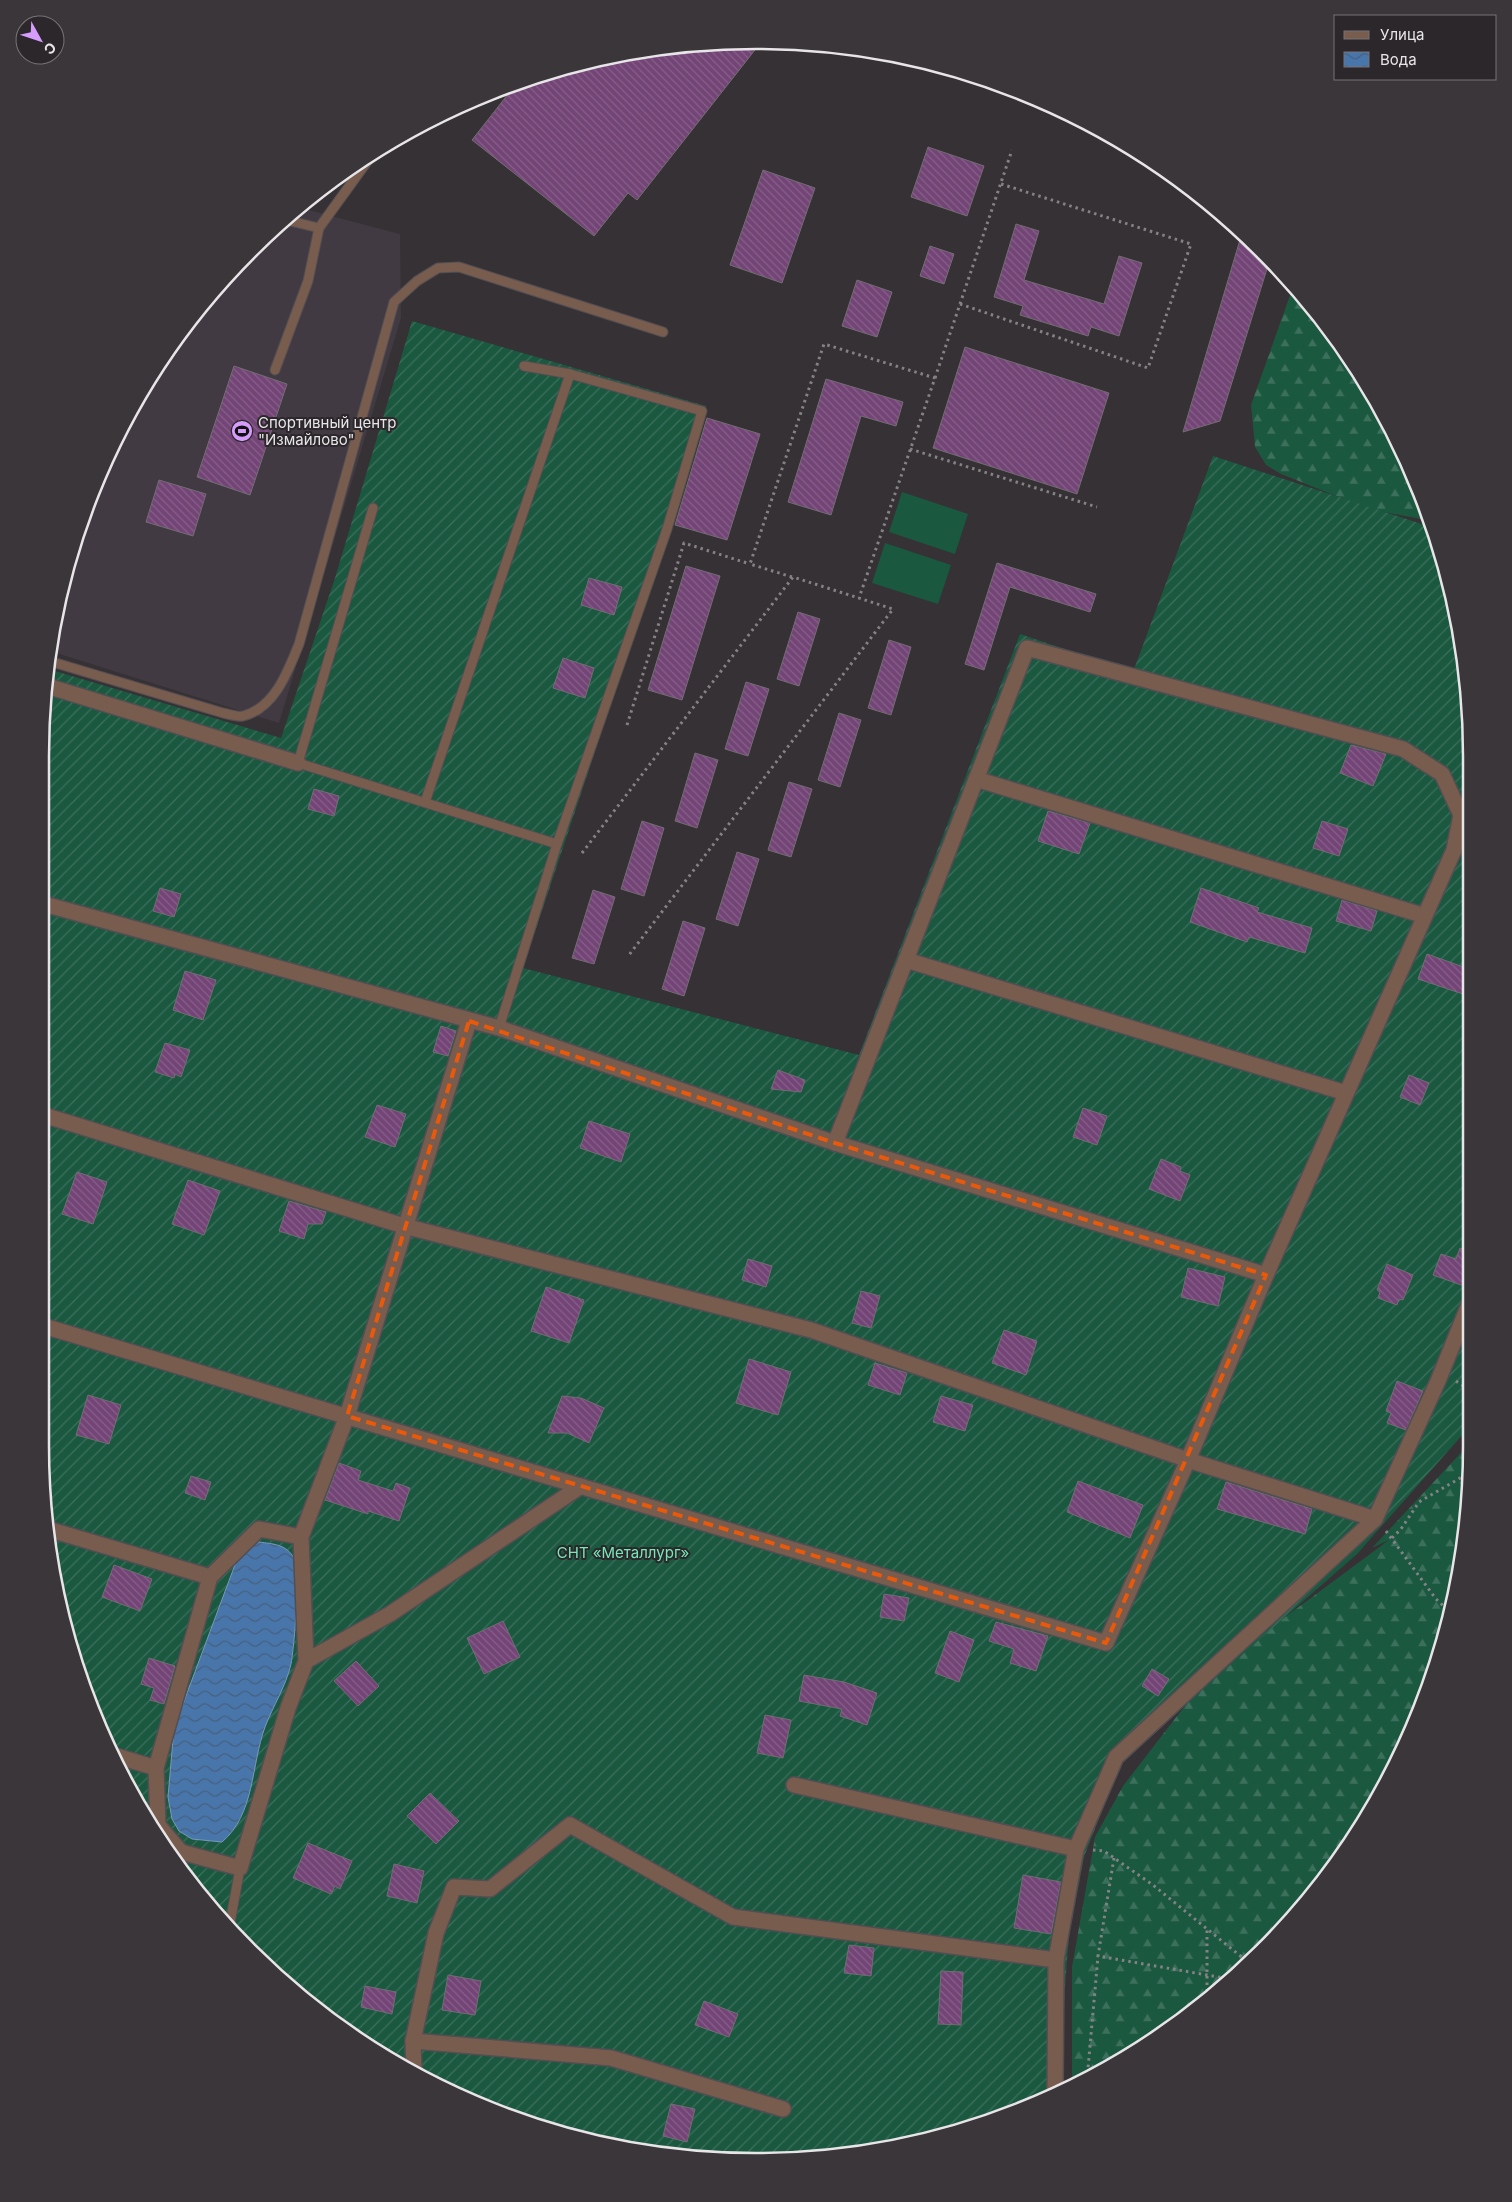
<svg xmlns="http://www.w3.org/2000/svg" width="1512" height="2202" font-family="Inter,sans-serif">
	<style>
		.built { fill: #423a42 }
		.forest { fill: url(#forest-firs) }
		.garden { fill: url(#garden-furrows) }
		.pitch { fill: #1b5840 }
		.water { fill: url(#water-waves); stroke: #7897bd }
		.building { fill: url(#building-back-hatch); stroke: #726d72 }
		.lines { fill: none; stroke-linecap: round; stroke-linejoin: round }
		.lane-casing { stroke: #524e52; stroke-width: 11 }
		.street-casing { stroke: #524e52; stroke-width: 18 }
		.path { stroke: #858285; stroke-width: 3; stroke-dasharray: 2.5 4; stroke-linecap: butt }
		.lane { stroke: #785c4e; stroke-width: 9 }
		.street { stroke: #785c4e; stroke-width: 15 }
		.marked { fill: none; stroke: #e8590c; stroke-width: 4; stroke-dasharray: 10 6; stroke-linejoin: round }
		.labels { text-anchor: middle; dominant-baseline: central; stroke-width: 4; stroke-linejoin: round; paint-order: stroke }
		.poi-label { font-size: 15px; fill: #e8e5e8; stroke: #2b272b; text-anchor: start }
		.park-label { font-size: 15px; fill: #76e8b8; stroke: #2b272b }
		.rim { fill: none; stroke: #e8e5e8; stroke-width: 2.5 }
	</style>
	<defs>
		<pattern id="forest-firs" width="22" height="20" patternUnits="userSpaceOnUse" patternTransform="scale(1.25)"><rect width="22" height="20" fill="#1b5840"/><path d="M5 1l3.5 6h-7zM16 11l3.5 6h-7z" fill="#3c705c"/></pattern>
		<pattern id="garden-furrows" width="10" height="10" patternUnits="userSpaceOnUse" patternTransform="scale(1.25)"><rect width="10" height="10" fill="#1b5840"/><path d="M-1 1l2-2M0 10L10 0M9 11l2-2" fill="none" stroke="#3c705c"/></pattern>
		<pattern id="water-waves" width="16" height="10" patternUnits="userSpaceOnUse" patternTransform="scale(1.25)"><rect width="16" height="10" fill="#4876ab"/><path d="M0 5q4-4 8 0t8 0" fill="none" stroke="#47607e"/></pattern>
		<pattern id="building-back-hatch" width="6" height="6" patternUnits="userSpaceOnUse" patternTransform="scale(1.25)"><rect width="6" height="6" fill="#734476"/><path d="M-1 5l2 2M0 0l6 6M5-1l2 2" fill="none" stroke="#875f8a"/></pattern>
	</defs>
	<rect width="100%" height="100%" fill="#353135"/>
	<!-- built -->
	<path class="built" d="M 301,208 L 400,234 L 401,318 L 279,723 L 50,651 L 54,617 L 114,439 L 188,320 L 250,250 Z"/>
	<!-- forest -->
	<g class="forest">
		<path d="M 1293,287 L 1351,358 L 1398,439 L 1426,520 L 1369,509 L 1281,474 L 1266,465 L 1255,447 L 1251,405 Z"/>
		<path d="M 1472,1441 L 1458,1586 L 1417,1720 L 1351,1844 L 1262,1952 L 1154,2041 L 1072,2088 L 1072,1967 L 1095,1837 L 1123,1786 L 1211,1672 L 1389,1540 L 1372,1548 Z"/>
	</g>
	<!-- garden -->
	<path class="garden" d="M 412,321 L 706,406 L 670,526 L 523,968 L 859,1055 L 1020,634 L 1133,672 L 1213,456 L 1428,526 L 1458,617 L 1472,756 L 1472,1424 L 1357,1554 L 1122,1760 L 1084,1857 L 1069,1935 L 1061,2040 L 1061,2092 L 895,2148 L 756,2162 L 663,2156 L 482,2107 L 358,2041 L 284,1985 L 161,1844 L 95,1720 L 64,1632 L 40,1446 L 40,756 L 48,669 L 281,738 L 335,578 Z"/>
	<!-- pitch -->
	<g class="pitch">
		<path d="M 902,492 L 968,514 L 955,554 L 889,532 Z"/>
		<path d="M 885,543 L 951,565 L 938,604 L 872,583 Z"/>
	</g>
	<!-- water -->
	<path class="water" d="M 259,1542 C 273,1544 286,1544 294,1558 C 301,1569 294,1649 291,1664 C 286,1686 273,1706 265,1727 C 251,1765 255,1814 222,1842 L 192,1839 L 179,1831 L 172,1819 L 168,1797 L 174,1728 L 236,1562 L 246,1546 Z"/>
	<!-- building -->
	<g class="building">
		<path d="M 756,40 L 762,41 L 637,200 L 628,193 L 594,236 L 472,140 L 516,84 L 617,54 Z"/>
		<path d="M 928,147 L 984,166 L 967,216 L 911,197 Z"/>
		<path d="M 763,170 L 815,188 L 782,283 L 730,265 Z"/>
		<path d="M 1016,224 L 1039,231 L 1024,280 L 1104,304 L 1119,256 L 1142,263 L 1119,336 L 1091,327 L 1088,336 L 1020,315 L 1023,306 L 994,297 Z"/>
		<path d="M 1242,233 L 1270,259 L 1220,421 L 1183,432 Z"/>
		<path d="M 930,246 L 954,254 L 944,284 L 920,276 Z"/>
		<path d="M 857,280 L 892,292 L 877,337 L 842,326 Z"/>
		<path d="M 965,347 L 1109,393 L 1077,494 L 933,448 Z"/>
		<path d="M 234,366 L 287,384 L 250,495 L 197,477 Z"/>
		<path d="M 826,379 L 903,402 L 896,426 L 861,416 L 831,515 L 788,502 Z"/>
		<path d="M 707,418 L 760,434 L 727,540 L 675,525 Z"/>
		<path d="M 159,480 L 206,494 L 193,536 L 146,522 Z"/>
		<path d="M 997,563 L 1096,594 L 1090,612 L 1010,587 L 984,670 L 965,664 Z"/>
		<path d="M 686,566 L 720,576 L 682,700 L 648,690 Z"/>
		<path d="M 589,578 L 622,587 L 614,615 L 581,605 Z"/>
		<path d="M 798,612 L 820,619 L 799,686 L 777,679 Z"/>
		<path d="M 889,640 L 911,647 L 891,715 L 868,708 Z"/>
		<path d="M 563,658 L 594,668 L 585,698 L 553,688 Z"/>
		<path d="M 746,682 L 769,689 L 748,756 L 725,749 Z"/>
		<path d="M 839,713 L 861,720 L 840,787 L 818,780 Z"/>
		<path d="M 1351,745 L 1386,754 L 1373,786 L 1340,773 Z"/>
		<path d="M 695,753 L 718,760 L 697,828 L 675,821 Z"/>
		<path d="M 789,782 L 812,789 L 791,857 L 768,850 Z"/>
		<path d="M 314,789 L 339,796 L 334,816 L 308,809 Z"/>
		<path d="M 1048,811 L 1090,823 L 1079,854 L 1038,841 Z"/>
		<path d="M 642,821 L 664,828 L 644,896 L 621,889 Z"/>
		<path d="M 1322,821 L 1348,829 L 1339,856 L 1313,848 Z"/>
		<path d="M 737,852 L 759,859 L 738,926 L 716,919 Z"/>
		<path d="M 160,888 L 181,894 L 174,917 L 153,911 Z"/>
		<path d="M 1201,888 L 1259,908 L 1257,912 L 1312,928 L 1305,953 L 1249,937 L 1247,942 L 1190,922 Z"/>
		<path d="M 593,890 L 615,897 L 594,964 L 572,958 Z"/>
		<path d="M 1342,900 L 1377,911 L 1371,931 L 1336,921 Z"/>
		<path d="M 683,921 L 705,928 L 684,996 L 662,989 Z"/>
		<path d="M 1427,954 L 1472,970 L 1472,997 L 1418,979 Z"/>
		<path d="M 185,971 L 216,980 L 203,1020 L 173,1010 Z"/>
		<path d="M 441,1026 L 456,1031 L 448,1056 L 433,1052 Z"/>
		<path d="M 165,1043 L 190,1050 L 181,1077 L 175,1074 L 174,1078 L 155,1072 Z"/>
		<path d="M 778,1070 L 805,1080 L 801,1092 L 771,1089 Z"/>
		<path d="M 1409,1075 L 1429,1083 L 1420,1105 L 1400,1097 Z"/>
		<path d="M 377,1105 L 406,1114 L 395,1147 L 365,1137 Z"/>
		<path d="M 1083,1108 L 1107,1116 L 1097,1145 L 1073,1137 Z"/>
		<path d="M 589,1121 L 630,1134 L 621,1162 L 580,1148 Z"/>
		<path d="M 1161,1159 L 1181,1167 L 1180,1171 L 1190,1175 L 1180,1201 L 1149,1189 Z"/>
		<path d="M 77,1172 L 107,1182 L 93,1224 L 62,1214 Z"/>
		<path d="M 188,1180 L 220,1191 L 204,1235 L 172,1224 Z"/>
		<path d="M 289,1201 L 326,1212 L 322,1224 L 308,1224 L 304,1239 L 279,1231 Z"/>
		<path d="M 1460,1248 L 1472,1252 L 1472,1266 L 1464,1286 L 1433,1275 L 1441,1254 L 1456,1259 Z"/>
		<path d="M 748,1259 L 772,1266 L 766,1287 L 742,1280 Z"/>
		<path d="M 1387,1264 L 1413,1275 L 1403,1300 L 1399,1299 L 1397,1305 L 1378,1298 L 1380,1292 L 1377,1290 Z"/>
		<path d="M 1188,1268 L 1225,1277 L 1218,1306 L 1181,1297 Z"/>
		<path d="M 546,1287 L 584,1300 L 569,1343 L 531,1331 Z"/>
		<path d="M 861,1291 L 880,1296 L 871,1328 L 852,1323 Z"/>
		<path d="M 1004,1330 L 1037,1341 L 1026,1375 L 992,1363 Z"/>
		<path d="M 749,1359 L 791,1372 L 778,1415 L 736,1403 Z"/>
		<path d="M 875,1363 L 907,1373 L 900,1395 L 868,1385 Z"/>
		<path d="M 1397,1381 L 1423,1391 L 1406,1430 L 1387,1423 L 1391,1413 L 1386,1411 Z"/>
		<path d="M 88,1395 L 121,1405 L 109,1444 L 76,1435 Z"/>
		<path d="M 562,1396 L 581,1398 L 604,1408 L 589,1443 L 567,1433 L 548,1433 Z"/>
		<path d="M 941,1396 L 973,1405 L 965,1431 L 933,1422 Z"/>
		<path d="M 339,1463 L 361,1471 L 358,1480 L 393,1491 L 396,1483 L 410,1488 L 399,1521 L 368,1511 L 368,1514 L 325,1500 Z"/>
		<path d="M 191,1476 L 211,1482 L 205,1500 L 185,1493 Z"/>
		<path d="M 1078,1481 L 1143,1505 L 1130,1538 L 1067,1512 Z"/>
		<path d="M 1226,1482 L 1312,1509 L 1305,1534 L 1217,1509 Z"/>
		<path d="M 114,1565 L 152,1579 L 140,1611 L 102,1597 Z"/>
		<path d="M 884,1594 L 909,1598 L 904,1621 L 880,1617 Z"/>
		<path d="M 503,1621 L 520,1657 L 484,1674 L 467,1638 Z"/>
		<path d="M 996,1622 L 1048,1636 L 1036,1671 L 1010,1663 L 1014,1649 L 989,1641 Z"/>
		<path d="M 950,1631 L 974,1640 L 959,1682 L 935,1673 Z"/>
		<path d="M 149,1658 L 175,1666 L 164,1704 L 150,1700 L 154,1688 L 141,1684 Z"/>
		<path d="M 356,1661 L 379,1686 L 358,1706 L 334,1681 Z"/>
		<path d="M 1152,1669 L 1169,1679 L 1158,1696 L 1142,1686 Z"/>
		<path d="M 804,1675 L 844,1682 L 877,1693 L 867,1725 L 840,1716 L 842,1709 L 799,1701 Z"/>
		<path d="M 765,1715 L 791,1720 L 783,1758 L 757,1753 Z"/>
		<path d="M 430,1793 L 459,1821 L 436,1844 L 407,1816 Z"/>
		<path d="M 308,1843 L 352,1861 L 340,1889 L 335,1886 L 331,1894 L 293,1878 Z"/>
		<path d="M 394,1864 L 424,1871 L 417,1903 L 387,1896 Z"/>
		<path d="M 1023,1875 L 1061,1882 L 1051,1934 L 1014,1928 Z"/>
		<path d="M 849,1945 L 874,1948 L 871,1976 L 844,1973 Z"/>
		<path d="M 941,1971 L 963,1972 L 961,2025 L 938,2024 Z"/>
		<path d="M 448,1975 L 481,1981 L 475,2015 L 442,2010 Z"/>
		<path d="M 365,1986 L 396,1992 L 392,2014 L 361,2007 Z"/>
		<path d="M 704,2001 L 738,2014 L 729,2037 L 695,2025 Z"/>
		<path d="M 671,2104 L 695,2109 L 687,2142 L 663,2136 Z"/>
	</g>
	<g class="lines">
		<!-- lane casing -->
		<g class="lane-casing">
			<g id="lane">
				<path d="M 286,220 L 319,228 L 374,152"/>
				<path d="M 275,370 L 308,281 L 319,228"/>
				<path d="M 373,508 L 298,763 L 557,844"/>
				<path d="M 49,661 L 223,713 C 229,714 237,717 243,716 C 275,708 288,671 299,644 L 394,302 L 417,281 L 438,268 L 459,267 L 663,332"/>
				<path d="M 425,802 L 570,374"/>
				<path d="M 499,1028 L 557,844 L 667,529 L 702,411 L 570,374 L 524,366"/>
				<path d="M 230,1923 L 240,1868"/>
			</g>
		</g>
		<!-- street casing -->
		<g class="street-casing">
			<g id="street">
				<path d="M 47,686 L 298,763"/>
				<path d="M 976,779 L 1425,916"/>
				<path d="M 40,903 L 499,1028 L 835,1143 L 1266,1275"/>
				<path d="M 906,960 L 1346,1093"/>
				<path d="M 40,1114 L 404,1226 L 811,1330 L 1188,1460 L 1375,1519"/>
				<path d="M 40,1325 L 1106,1643 L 1188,1460 L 1266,1275 L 1454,850 L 1461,815 L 1442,774 L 1403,749 L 1027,648 L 835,1143"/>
				<path d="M 51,1530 L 210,1577"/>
				<path d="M 301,1537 L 306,1661 L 288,1708 L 240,1868 L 181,1852 L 158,1825 L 156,1768 L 210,1577 L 259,1529 L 301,1537 L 347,1416 L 469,1021"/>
				<path d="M 306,1661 L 390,1614 L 581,1486"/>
				<path d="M 113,1755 L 156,1768"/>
				<path d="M 794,1785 L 1076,1849"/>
				<path d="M 413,2041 L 611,2058 L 783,2109"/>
				<path d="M 414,2071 L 413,2041 L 436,1933 L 454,1887 L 490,1889 L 570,1825 L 733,1917 L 1056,1960"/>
				<path d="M 1055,2094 L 1056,1960 L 1076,1849 L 1116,1757 L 1375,1519 L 1438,1381 L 1472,1297"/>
			</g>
		</g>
		<!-- path -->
		<g class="path">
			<path d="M 960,304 L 1148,368 L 1191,244 L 1001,184"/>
			<path d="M 935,378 L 1012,150"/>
			<path d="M 910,449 L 1097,507"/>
			<path d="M 792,577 L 750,564 L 824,344 L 935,378 L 859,598"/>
			<path d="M 627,725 L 684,543 L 750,564"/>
			<path d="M 582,853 L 793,577 L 893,609 L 629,955"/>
			<path d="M 1456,1381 L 1472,1392"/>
			<path d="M 1386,1531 L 1436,1599 L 1450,1612"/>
			<path d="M 1392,1538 L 1401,1529 L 1419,1502 L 1467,1474 L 1470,1470"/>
			<path d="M 1093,1850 L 1104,1851 L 1153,1885 L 1249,1963"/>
			<path d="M 1114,1858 L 1098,1956 L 1230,1979"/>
			<path d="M 1207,1998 L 1207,1930"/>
			<path d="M 1087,2080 L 1098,1956"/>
		</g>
		<!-- lane -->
		<use href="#lane" class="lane"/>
		<!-- street -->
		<use href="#street" class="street"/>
	</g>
	<!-- marked area -->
	<path class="marked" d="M 469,1021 L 835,1143 L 1266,1275 L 1106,1643 L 347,1416 Z"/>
	<!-- icons -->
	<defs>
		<g id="stadium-disc" transform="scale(1.125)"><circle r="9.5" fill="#d59cfb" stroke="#2b272b"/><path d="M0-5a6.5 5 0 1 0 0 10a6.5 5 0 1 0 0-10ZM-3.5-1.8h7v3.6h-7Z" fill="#111"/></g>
	</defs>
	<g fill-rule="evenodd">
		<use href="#stadium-disc" x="242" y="431"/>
	</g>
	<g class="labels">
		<!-- poi labels -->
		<g class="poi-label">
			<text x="258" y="422">Спортивный центр<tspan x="258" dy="17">"Измайлово"</tspan></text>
		</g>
		<!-- park labels -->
		<g class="park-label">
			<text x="623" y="1552">СНТ «Металлург»</text>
		</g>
	</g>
	<!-- crop -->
	<path d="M0 0H1512V2202H0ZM756 49H756A707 707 0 0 1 1463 756V1446A707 707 0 0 1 756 2153H756A707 707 0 0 1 49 1446V756A707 707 0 0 1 756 49Z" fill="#3a363a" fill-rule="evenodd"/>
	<path class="rim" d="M756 49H756A707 707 0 0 1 1463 756V1446A707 707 0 0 1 756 2153H756A707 707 0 0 1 49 1446V756A707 707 0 0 1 756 49Z"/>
	<!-- legend -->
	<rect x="1334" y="15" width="162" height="65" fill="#2b272b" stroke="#777377"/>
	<rect x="1344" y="31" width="25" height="8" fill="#785c4e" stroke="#777377"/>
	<text x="1380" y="40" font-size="15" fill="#e8e5e8">Улица</text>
	<rect x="1344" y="52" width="25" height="15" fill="url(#water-waves)" stroke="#777377"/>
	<text x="1380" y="65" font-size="15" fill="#e8e5e8">Вода</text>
	<!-- north arrow -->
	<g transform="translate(40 40) rotate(130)"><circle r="24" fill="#2b272b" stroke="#777377"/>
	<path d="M0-4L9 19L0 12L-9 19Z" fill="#d59cfb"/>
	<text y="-8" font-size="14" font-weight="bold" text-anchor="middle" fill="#e8e5e8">С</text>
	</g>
</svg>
